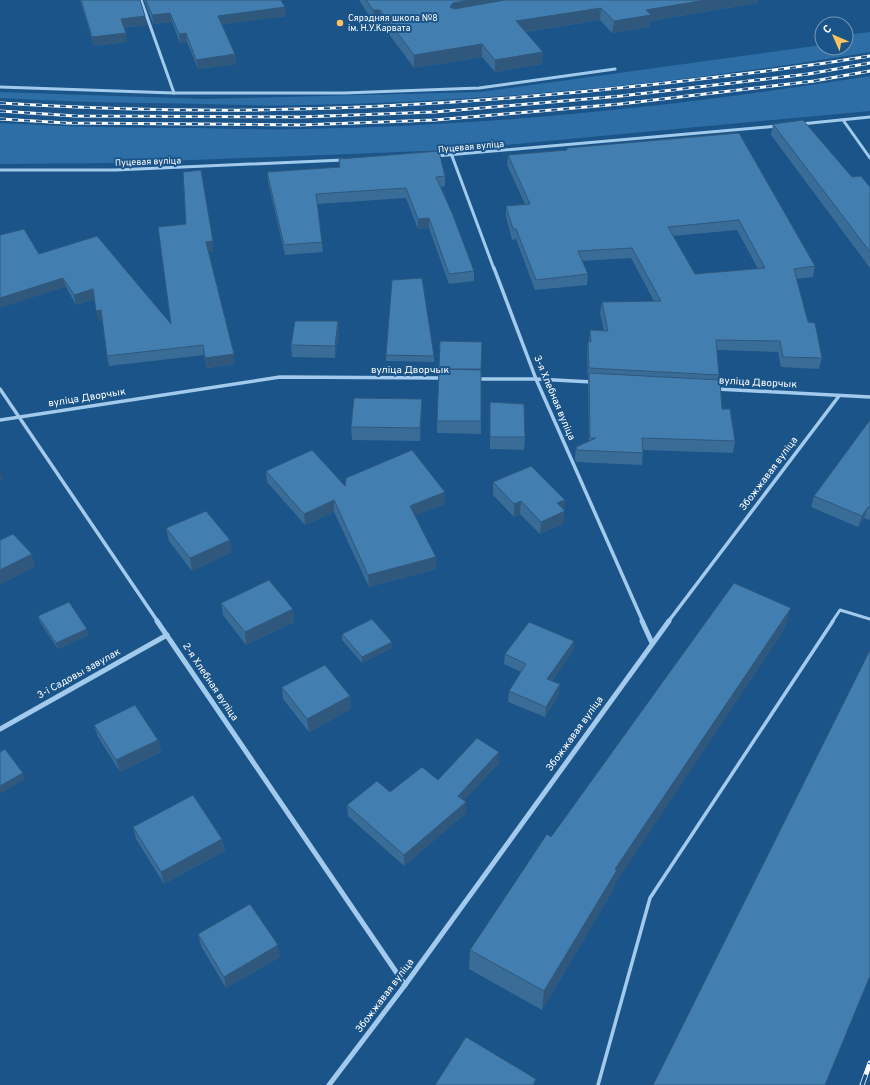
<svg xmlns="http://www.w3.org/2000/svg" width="870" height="1085" font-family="Overpass,sans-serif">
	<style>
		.green { fill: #2d6ea6 }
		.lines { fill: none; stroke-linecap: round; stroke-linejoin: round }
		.service-far1 { stroke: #a2caec; stroke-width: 3 }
		.service { stroke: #a2caec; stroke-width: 3.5 }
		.minor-far2 { stroke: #a2caec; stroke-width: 3 }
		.minor-far1 { stroke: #a2caec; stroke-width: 3.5 }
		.minor { stroke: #a2caec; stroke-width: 5 }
		.rail-far1-casing { stroke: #fff; stroke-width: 3 }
		.rail-casing { stroke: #fff; stroke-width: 5 }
		.rail-far1 { stroke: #1a5488; stroke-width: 2; stroke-dasharray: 6; stroke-linecap: butt }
		.rail { stroke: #1a5488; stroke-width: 3.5; stroke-dasharray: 11; stroke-linecap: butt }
		.wall { fill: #3a6c98; fill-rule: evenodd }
		.shaded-wall { fill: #2f587c }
		.building { fill: #437eb1; stroke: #2f587c; fill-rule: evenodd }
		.poi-dot { fill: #ffc25e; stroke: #1a5488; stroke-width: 1.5 }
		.labels { text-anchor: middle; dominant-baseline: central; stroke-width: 4; stroke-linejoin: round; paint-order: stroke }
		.far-poi-label { font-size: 9px; fill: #fff; stroke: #1a5488; text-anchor: start }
		.far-street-label { font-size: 9px; fill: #fff; stroke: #1a5488 }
		.street-label { font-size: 10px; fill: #fff; stroke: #1a5488 }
	</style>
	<rect width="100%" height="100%" fill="#1a5488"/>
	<!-- green -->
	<g class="green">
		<path d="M 870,32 L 870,52 C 684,83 492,102 303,105 C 271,106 238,105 206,104 C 137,103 69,102 0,98 L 0,92 L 204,99 L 480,92 L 822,45 L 822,48 L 846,48 L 846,35 Z"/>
		<path d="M 870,76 L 870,111 L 451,150 L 117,163 L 0,164 L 0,123 C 66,127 131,128 197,128 C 232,129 268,130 303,129 C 492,126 683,106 870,76 Z"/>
	</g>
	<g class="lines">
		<!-- service-far1 -->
		<path class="service-far1" d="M 832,622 L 840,610 L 870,619"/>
		<!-- service -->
		<path class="service" d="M 598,1085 L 650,898 L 833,621"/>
		<!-- minor-far2 -->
		<g class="minor-far2">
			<path d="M 141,0 L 174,93"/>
			<path d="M 0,87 L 174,93 L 344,93 L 479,88 L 615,69"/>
			<path d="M 843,120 L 870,158"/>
			<path d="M 801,124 L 870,117"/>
			<path d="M 436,156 L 778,126"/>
			<path d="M 452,156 L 494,269"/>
			<path d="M 0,170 L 115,170 L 343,160"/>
		</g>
		<!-- minor-far1 -->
		<g class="minor-far1">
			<path d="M 494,268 L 536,379 L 643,622"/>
			<path d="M 477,379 L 536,379 L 592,382"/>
			<path d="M 0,389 L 158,622"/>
			<path d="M 717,389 L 870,397"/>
			<path d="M 0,420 L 280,377 L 442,378"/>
			<path d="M 668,622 L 839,396"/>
		</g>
		<!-- minor -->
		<g class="minor">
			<path d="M 157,621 L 405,985"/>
			<path d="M 642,621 L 652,643"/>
			<path d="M 0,729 L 167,635"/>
			<path d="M 329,1085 L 405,985 L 669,621"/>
		</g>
		<!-- rail-far1 casing -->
		<g class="rail-far1-casing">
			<g id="rail-far1">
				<path d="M 0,103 C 85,108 169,111 254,110 C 389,108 523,99 657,84 C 728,76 799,68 870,56"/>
				<path d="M 0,111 L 75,116 L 300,117 L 434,112 L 621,96 L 808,74 L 870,63"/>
				<path d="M 0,119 L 67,123 L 300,125 L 435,120 L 620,104 L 814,81 L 870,71"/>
			</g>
		</g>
		<!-- rail casing -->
		<g class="rail-casing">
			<path id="rail" d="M 862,1085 L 870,1063"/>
		</g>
		<!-- rail-far1 -->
		<use href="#rail-far1" class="rail-far1"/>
		<!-- rail -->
		<use href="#rail" class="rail"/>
	</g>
	<!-- wall -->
	<g class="wall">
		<path d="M 80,0 L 140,0 L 147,25 L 124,28 L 127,42 L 94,46 Z"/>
		<path d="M 144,0 L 281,0 L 286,16 L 222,24 L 235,54 L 236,64 L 198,69 L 187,42 L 180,43 L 172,22 L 153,24 Z"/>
		<path d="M 359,0 L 758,0 L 757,3 L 650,21 L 649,27 L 612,33 L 600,20 L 525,32 L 543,52 L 542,64 L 495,72 L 482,57 L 414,68 L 380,22 L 373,22 Z"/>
		<path d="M 773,124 L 852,177 L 870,187 L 870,268 L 771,135 Z"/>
		<path d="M 739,133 L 815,266 L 813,277 L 796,279 L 808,322 L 822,358 L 819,369 L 781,367 L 778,352 L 717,350 L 719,375 L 718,380 L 722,409 L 735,441 L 733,453 L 643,450 L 642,465 L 576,462 L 575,459 L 576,447 L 589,442 L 588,385 L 588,379 L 587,353 L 588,342 L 589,342 L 590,330 L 604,331 L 600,313 L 602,302 L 654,301 L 631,258 L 582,261 L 588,274 L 587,285 L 535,290 L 516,239 L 512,240 L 506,216 L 506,206 L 525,204 L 507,165 L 508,155 L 567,150 L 567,148 ZM 737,230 L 758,269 L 695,274 L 673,236 Z"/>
		<path d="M 339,159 L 445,176 L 445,186 L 441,187 L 474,271 L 474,281 L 449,284 L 429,228 L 418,229 L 406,198 L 317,204 L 323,252 L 285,255 L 268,182 L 267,172 L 339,167 Z"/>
		<path d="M 158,227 L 214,251 L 209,252 L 235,364 L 207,368 L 204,355 L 109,366 L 107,356 L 103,320 L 99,321 L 95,299 L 76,305 L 66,287 L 39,254 L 171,324 Z"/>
		<path d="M 338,321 L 339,333 L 335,358 L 292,357 L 291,345 Z"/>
		<path d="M 386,355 L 434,356 L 434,362 L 386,361 Z"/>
		<path d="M 490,402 L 525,437 L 524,450 L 490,449 Z"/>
		<path d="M 422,411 L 420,441 L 352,440 L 351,427 Z"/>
		<path d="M 870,420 L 870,520 L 864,518 L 858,527 L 811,507 L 814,496 Z"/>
		<path d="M 437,421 L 481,421 L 481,434 L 437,433 Z"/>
		<path d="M 266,471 L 445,504 L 415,515 L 436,569 L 369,587 L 334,512 L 305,525 L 267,482 Z"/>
		<path d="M 493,482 L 564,511 L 563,524 L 540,534 L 520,514 L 514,517 L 493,495 Z"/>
		<path d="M 166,528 L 232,552 L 192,571 L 169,541 Z"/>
		<path d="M 221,603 L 293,609 L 294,622 L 246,645 L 223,615 Z"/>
		<path d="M 38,616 L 89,635 L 58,649 L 40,622 Z"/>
		<path d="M 785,628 L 614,885 L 613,890 L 542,1010 L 469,969 L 470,950 L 551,837 Z"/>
		<path d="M 342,634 L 392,648 L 362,663 L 342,640 Z"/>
		<path d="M 574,641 L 573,651 L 552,681 L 559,694 L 545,717 L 508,702 L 509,691 L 521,672 L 504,664 L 505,654 Z"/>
		<path d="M 282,687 L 350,696 L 351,709 L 309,732 L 283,699 Z"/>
		<path d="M 94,725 L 158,740 L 161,752 L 120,772 L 98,737 Z"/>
		<path d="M 499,752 L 499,763 L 464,800 L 466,802 L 466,813 L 404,866 L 348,816 L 347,805 L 390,792 L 438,780 Z"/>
		<path d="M 133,827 L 222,839 L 225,851 L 164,884 L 136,839 Z"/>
		<path d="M 198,934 L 280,957 L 226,988 L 201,946 Z"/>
	</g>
	<!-- shaded-wall -->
	<g class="shaded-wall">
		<path d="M 470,0 L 539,0 L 450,19 L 450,7 L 453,3 Z"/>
		<path d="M 706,0 L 758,0 L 757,3 L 650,21 L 649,27 L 612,33 L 614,21 L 646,10 Z"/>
		<path d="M 285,7 L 286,16 L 219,25 L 218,16 Z"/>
		<path d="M 601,8 L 600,20 L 516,33 L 516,21 Z"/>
		<rect x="373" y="10" width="7" height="12"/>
		<path d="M 170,13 L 172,22 L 153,24 L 152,15 Z"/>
		<path d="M 145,16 L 147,25 L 123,28 L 121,19 Z"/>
		<path d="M 126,33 L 127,42 L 94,46 L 92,37 Z"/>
		<path d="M 186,33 L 187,42 L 180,43 L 179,34 Z"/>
		<path d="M 482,44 L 482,57 L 414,68 L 414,55 Z"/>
		<path d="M 543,52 L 542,64 L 495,72 L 495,60 Z"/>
		<path d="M 235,54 L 236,64 L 198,69 L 196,60 Z"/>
		<path d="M 429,218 L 429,228 L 418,229 L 418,219 Z"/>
		<path d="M 213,241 L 214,251 L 207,252 L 206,242 Z"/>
		<path d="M 63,278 L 66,287 L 0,308 L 0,298 Z"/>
		<path d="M 93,289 L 95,299 L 76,305 L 74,295 Z"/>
		<path d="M 101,310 L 103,320 L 99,321 L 96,311 Z"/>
		<path d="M 338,321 L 339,333 L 335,358 L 335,346 Z"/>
		<path d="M 234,354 L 235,364 L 207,368 L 205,358 Z"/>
		<path d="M 422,399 L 422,411 L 420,441 L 420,428 Z"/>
		<path d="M 0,472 L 3,480 L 0,481 Z"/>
		<path d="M 445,492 L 445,504 L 410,517 L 410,506 Z"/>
		<path d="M 334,500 L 334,512 L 305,525 L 304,514 Z"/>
		<path d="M 565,500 L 563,524 L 540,534 L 541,522 L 557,503 Z"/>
		<path d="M 521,501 L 520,514 L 514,517 L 514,504 Z"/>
		<path d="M 868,507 L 864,518 L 858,527 L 862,516 Z"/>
		<path d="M 230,540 L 232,552 L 192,571 L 190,558 Z"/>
		<path d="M 32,554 L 35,567 L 0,585 L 0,570 Z"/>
		<path d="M 436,557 L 436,569 L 369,587 L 368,575 Z"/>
		<path d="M 791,608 L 785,628 L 614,885 L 613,890 L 542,1010 L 544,991 L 615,869 Z"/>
		<path d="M 293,609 L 294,622 L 246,645 L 245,632 Z"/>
		<path d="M 87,629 L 89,635 L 58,649 L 56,643 Z"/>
		<path d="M 574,641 L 573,651 L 546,689 L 547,679 Z"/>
		<path d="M 392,642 L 392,648 L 362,663 L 362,657 Z"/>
		<path d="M 560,684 L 559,694 L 545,717 L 546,707 Z"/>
		<path d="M 350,696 L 351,709 L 309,732 L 307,719 Z"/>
		<path d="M 158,740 L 161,752 L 120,772 L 116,760 Z"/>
		<path d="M 499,752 L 499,763 L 458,807 L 458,796 Z"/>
		<path d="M 23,773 L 25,779 L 0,794 L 0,786 Z"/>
		<path d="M 466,802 L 466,813 L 404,866 L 404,855 Z"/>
		<path d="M 222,839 L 225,851 L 164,884 L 161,872 Z"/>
		<path d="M 278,945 L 280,957 L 226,988 L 224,977 Z"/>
		<path d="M 536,1079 L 535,1085 L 533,1085 Z"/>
	</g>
	<!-- building -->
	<g class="building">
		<path d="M 81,0 L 140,0 L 145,16 L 121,19 L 126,33 L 92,37 Z"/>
		<path d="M 146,0 L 281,0 L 285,7 L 218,16 L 235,54 L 196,60 L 186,33 L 179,34 L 170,13 L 152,15 Z"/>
		<path d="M 366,0 L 470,0 L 453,3 L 450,7 L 454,9 L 505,0 L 706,0 L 646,10 L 651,15 L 614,21 L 601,8 L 516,21 L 543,52 L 495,60 L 482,44 L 414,55 L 380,10 L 373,10 Z"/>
		<path d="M 803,120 L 852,177 L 861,176 L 870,187 L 870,252 L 773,124 Z"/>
		<path d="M 739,133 L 815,266 L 794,269 L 808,322 L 815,323 L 822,358 L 783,357 L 780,341 L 716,340 L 719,375 L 589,368 L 588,342 L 591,342 L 590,330 L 608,331 L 602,302 L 661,301 L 632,248 L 578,251 L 588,274 L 536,280 L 516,229 L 513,229 L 506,206 L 530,204 L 508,155 L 567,150 L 567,148 ZM 739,220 L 765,268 L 695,274 L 668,227 Z"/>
		<path d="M 439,151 L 445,176 L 436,177 L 453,215 L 474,271 L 449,274 L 429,218 L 418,219 L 406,188 L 316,194 L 322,242 L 284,245 L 267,172 L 340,167 L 339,159 Z"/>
		<path d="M 201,170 L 213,241 L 206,242 L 234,354 L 205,358 L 203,345 L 107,356 L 101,310 L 96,311 L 93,289 L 74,295 L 63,278 L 0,298 L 0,235 L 24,229 L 39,254 L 97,236 L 171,324 L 158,227 L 186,224 L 183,172 Z"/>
		<path d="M 422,278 L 434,356 L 386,355 L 392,280 Z"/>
		<path d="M 295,321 L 338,321 L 335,346 L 291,345 Z"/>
		<path d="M 440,341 L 482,342 L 481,369 L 439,369 Z"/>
		<path d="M 439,369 L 481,370 L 481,421 L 437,421 Z"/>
		<path d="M 589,373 L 720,380 L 722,409 L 730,409 L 735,441 L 642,438 L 643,453 L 577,450 L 576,447 L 596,438 L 590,438 Z"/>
		<path d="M 354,398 L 422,399 L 420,428 L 351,427 Z"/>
		<path d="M 490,402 L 524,404 L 525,437 L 490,437 Z"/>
		<path d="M 870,420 L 870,508 L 868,507 L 862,516 L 814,496 Z"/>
		<path d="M 312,450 L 345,486 L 346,478 L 412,450 L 445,492 L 410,506 L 436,557 L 368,575 L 334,500 L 304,514 L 266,471 Z"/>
		<path d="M 531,466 L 565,500 L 557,503 L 565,511 L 541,522 L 521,501 L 514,504 L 493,482 Z"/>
		<path d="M 206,511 L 230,540 L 190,558 L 166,528 Z"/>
		<path d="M 13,534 L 32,554 L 0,570 L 0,540 Z"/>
		<path d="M 269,580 L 293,609 L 245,632 L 221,603 Z"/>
		<path d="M 734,583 L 791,608 L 615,869 L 617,870 L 544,991 L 470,950 L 547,834 L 551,837 Z"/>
		<path d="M 69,602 L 87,629 L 56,643 L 38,616 Z"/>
		<path d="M 372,619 L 392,642 L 362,657 L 342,634 Z"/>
		<path d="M 529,622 L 574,641 L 547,679 L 560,684 L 546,707 L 509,691 L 526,664 L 505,654 Z"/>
		<path d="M 870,650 L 870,976 L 825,1085 L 653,1085 Z"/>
		<path d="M 325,665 L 350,696 L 307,719 L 282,687 Z"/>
		<path d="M 135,705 L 158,740 L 116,760 L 94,725 Z"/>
		<path d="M 477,738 L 499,752 L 458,796 L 466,802 L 404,855 L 347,805 L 377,781 L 390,792 L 422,767 L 438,780 Z"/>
		<path d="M 5,749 L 23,773 L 0,786 L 0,752 Z"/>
		<path d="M 193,795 L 222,839 L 161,872 L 133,827 Z"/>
		<path d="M 250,904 L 278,945 L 224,977 L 198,934 Z"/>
		<path d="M 466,1037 L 536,1079 L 533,1085 L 435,1085 Z"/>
	</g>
	<!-- markers -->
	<circle class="poi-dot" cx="340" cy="23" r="4"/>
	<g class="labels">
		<!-- far-poi labels -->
		<g class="far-poi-label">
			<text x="348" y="18">Сярэдняя школа №8<tspan x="348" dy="10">ім. Н.У.Карвата</tspan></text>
		</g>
		<!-- far-street labels -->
		<g class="far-street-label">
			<text transform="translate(471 147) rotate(-5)">Пуцевая вуліца</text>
			<text transform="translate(148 162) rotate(-2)">Пуцевая вуліца</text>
		</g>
		<!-- street labels -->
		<g class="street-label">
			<text x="410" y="370">вуліца Дворчык</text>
			<text transform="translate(758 383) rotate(3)">вуліца Дворчык</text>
			<text transform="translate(87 398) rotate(-9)">вуліца Дворчык</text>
			<text transform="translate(554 398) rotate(67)">3-я Хлебная вуліца</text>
			<text transform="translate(769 474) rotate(-53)">Збожжавая вуліца</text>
			<text transform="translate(79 674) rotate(-29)">3-і Садовы завулак</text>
			<text transform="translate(210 682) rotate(56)">2-я Хлебная вуліца</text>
			<text transform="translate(575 734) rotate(-54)">Збожжавая вуліца</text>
			<text transform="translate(385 996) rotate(-53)">Збожжавая вуліца</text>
		</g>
	</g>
	<!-- north arrow -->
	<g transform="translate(834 36) rotate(315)"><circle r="19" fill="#1a5488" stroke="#7698b8"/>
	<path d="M0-3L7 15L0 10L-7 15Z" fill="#ffc25e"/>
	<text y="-6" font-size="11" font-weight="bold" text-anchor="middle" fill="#ffffff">С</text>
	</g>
</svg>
